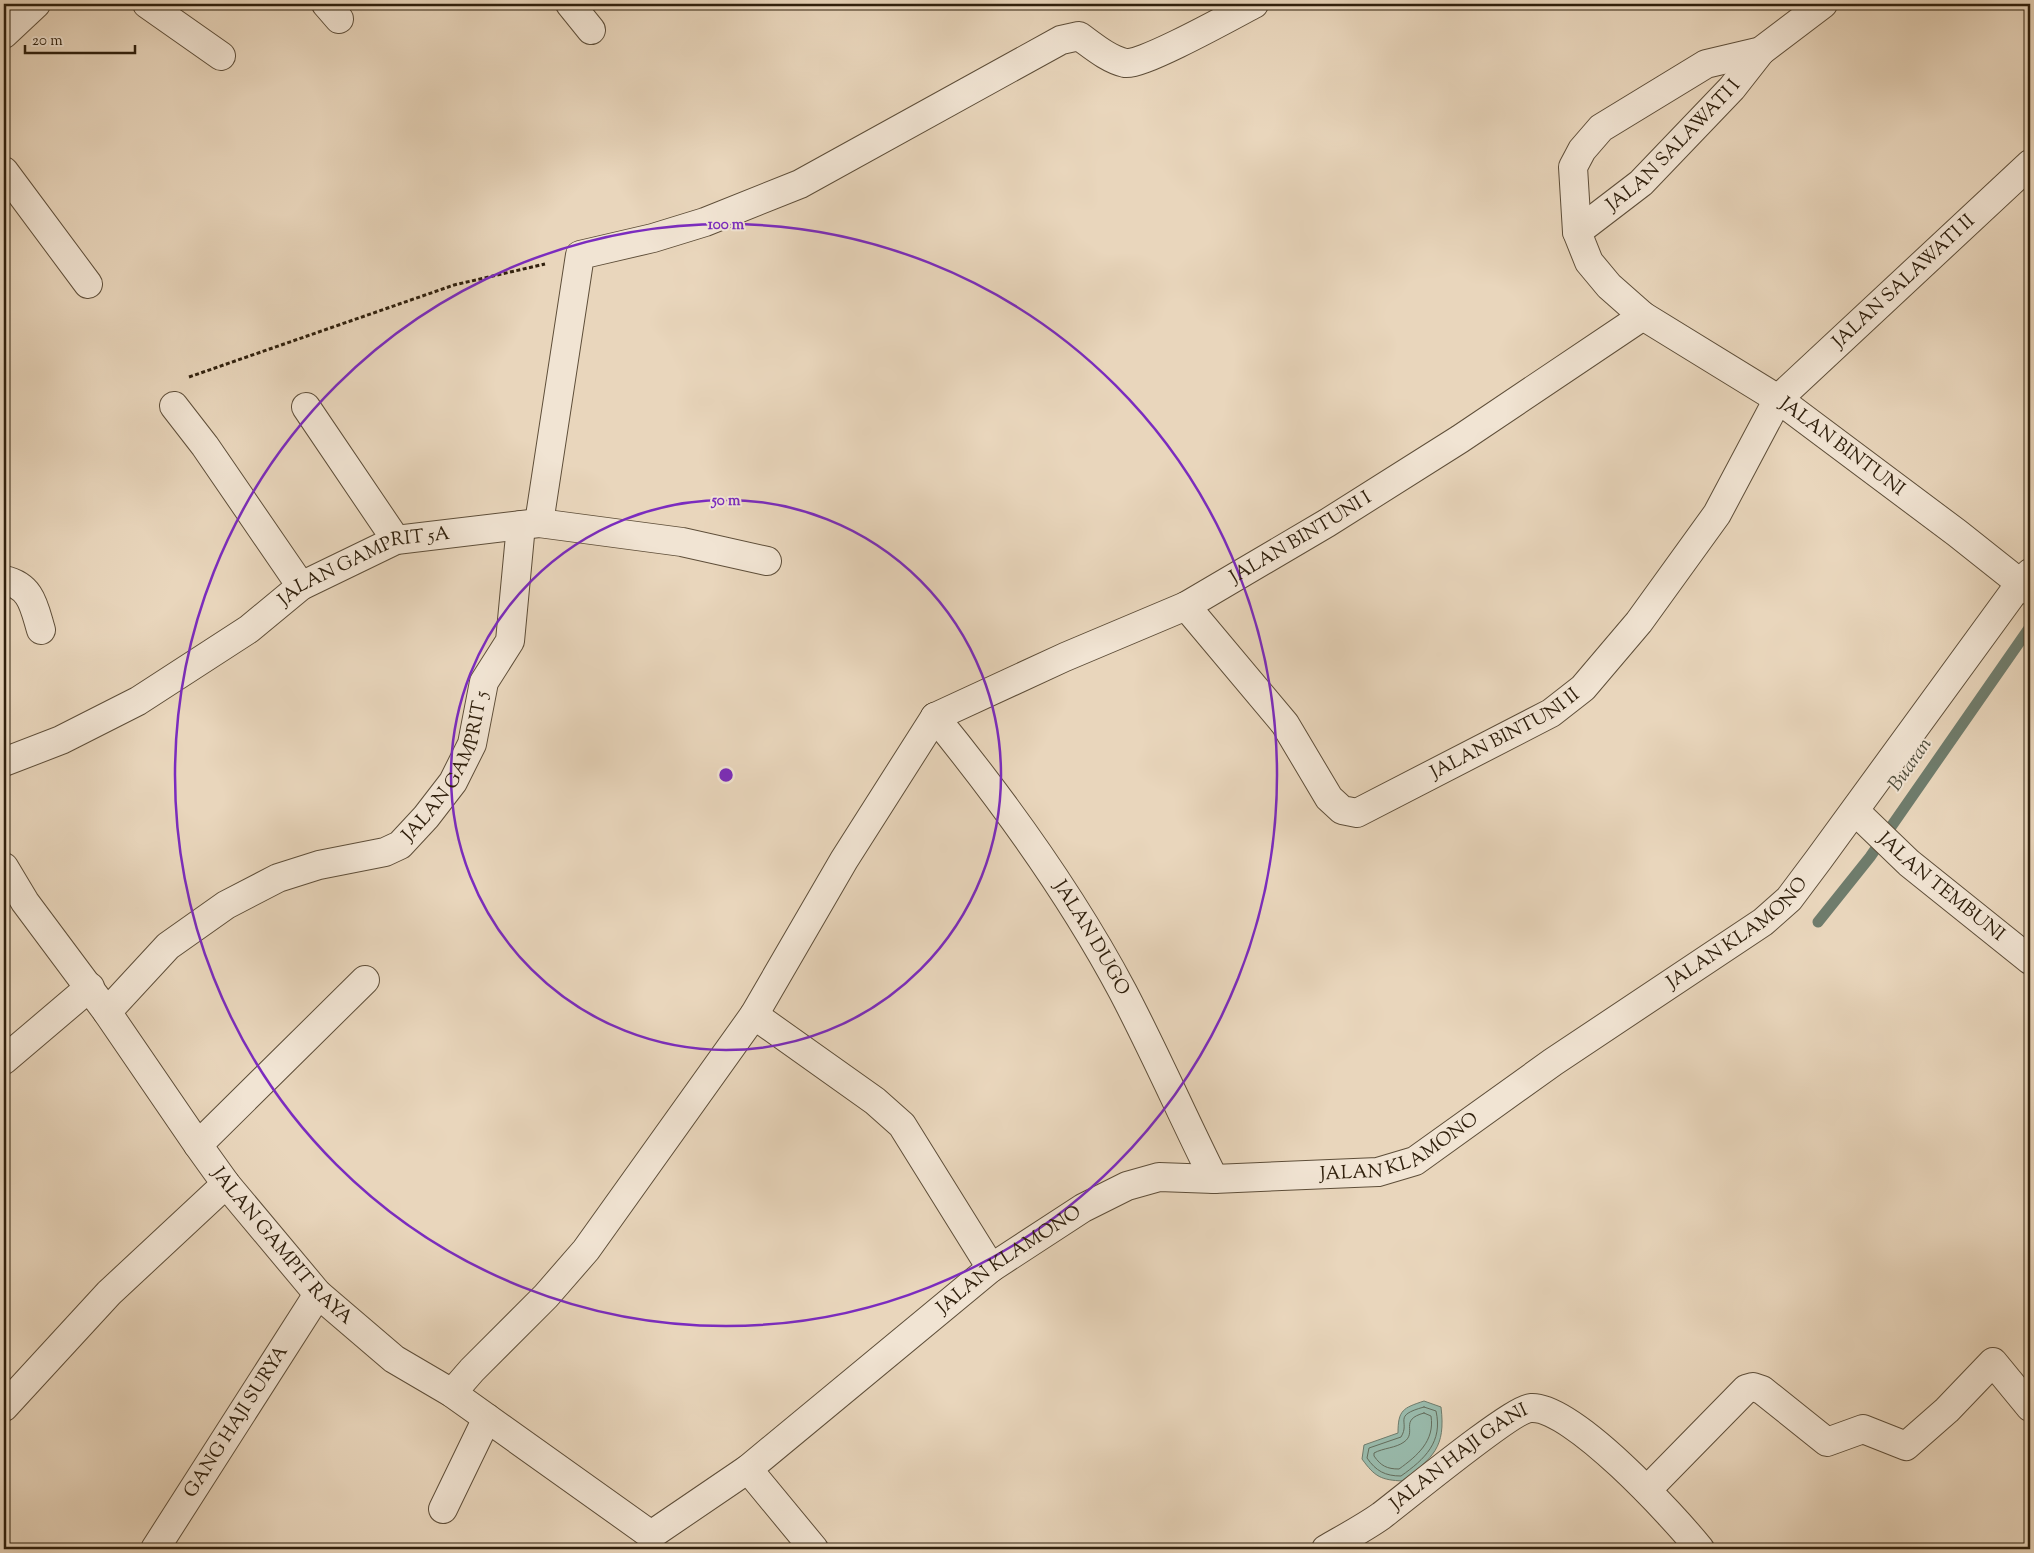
<svg xmlns="http://www.w3.org/2000/svg" width="2034" height="1553" font-family="'Sorts Mill Goudy',serif">
	<style>
		.water { fill: #99baab; stroke: #6f7c6c }
		.lines { fill: none; stroke-linecap: round; stroke-linejoin: round }
		.shore { stroke: #646d5c; stroke-width: 1 }
		.stream { stroke: #6f7c6c; stroke-width: 11 }
		.minor-casing { stroke: #5e4e39; stroke-width: 30 }
		.path { stroke: #30200d; stroke-width: 3; stroke-dasharray: 4 2.5; stroke-linecap: butt }
		.minor { stroke: #f1e4d3; stroke-width: 28 }
		.ring { fill: none; stroke: #7b2cbf; stroke-width: 2.5 }
		.labels { text-anchor: middle; dominant-baseline: central; stroke-width: 4; stroke-linejoin: round; paint-order: stroke }
		.street-label { font-size: 19px; fill: #30200d; stroke: #f1e4d3 }
		.water-label { font-size: 20px; font-style: italic; fill: #504e3c; stroke: #f1e4d3 }
		.centre { fill: #7b2cbf; stroke: #f1e4d3; stroke-width: 2.5 }
		.ring-label { font-size: 15px; text-anchor: middle; font-weight: bold; fill: #7b2cbf; stroke: #f1e4d3; stroke-width: 4; stroke-linejoin: round; paint-order: stroke }
	</style>
	<rect width="100%" height="100%" fill="#e9d6bc"/>
	<filter id="stains"><feTurbulence type="fractalNoise" baseFrequency=".004" numOctaves="4"/><feColorMatrix values="0 0 0 0 .2 0 0 0 0 .09 0 0 0 0 .02 0 0 0 .5 -.17"/></filter>
	<radialGradient id="worn" r=".72"><stop offset=".6" stop-color="#630" stop-opacity="0"/><stop offset="1" stop-color="#630" stop-opacity=".3"/></radialGradient>
	<!-- water -->
	<path class="water" d="M 1424,1401 L 1441,1407 C 1446,1448 1433,1457 1403,1481 C 1381,1480 1375,1477 1362,1459 L 1364,1445 L 1398,1433 C 1398,1410 1403,1408 1424,1401 Z"/>
	<g class="lines">
		<!-- shore -->
		<g class="shore">
			<path d="M 1424,1407 L 1436,1411 C 1443,1442 1425,1459 1401,1476 C 1385,1476 1376,1471 1367,1458 L 1369,1448 L 1401,1437 C 1411,1421 1391,1416 1424,1407 Z"/>
			<path d="M 1424,1413 L 1431,1416 C 1435,1441 1417,1456 1399,1469 C 1387,1469 1381,1466 1374,1456 L 1374,1453 C 1383,1448 1396,1448 1404,1442 C 1418,1432 1398,1420 1424,1413 Z"/>
		</g>
		<!-- stream -->
		<path class="stream" d="M 1818,922 L 1870,857 L 2030,627"/>
		<!-- minor casing -->
		<g class="minor-casing">
			<g id="minor">
				<path d="M 147,4 L 221,56"/>
				<path d="M 326,4 L 339,19"/>
				<path d="M 570,4 L 591,30"/>
				<path id="s1" d="M 1823,4 L 1761,51 L 1706,64 L 1601,128 L 1582,150 L 1573,167 L 1577,232 L 1589,262 L 1609,286 L 1643,316 L 1778,399 L 1957,533 L 2030,591"/>
				<path d="M 4,34 L 36,4"/>
				<path d="M 4,171 L 88,284"/>
				<path id="s2" d="M 1577,232 L 1641,183 L 1732,88 L 1761,51"/>
				<path d="M 174,406 L 205,446 L 301,586"/>
				<path d="M 306,407 L 396,540"/>
				<path d="M 539,523 L 580,255 L 653,238 L 705,222 L 800,184 L 1061,40 L 1079,36 C 1093,46 1108,59 1125,63 C 1140,67 1235,14 1254,4"/>
				<path d="M 4,580 C 32,586 34,607 41,630"/>
				<path id="s3" d="M 1186,606 L 1285,724 L 1329,798 L 1342,810 L 1357,813 L 1551,713 L 1583,688 L 1639,622 L 1717,514 L 1778,399 L 2030,164"/>
				<path id="s4" d="M 935,717 L 1065,657 L 1186,606 L 1327,523 L 1460,439 L 1643,316"/>
				<path id="s5" d="M 935,717 C 1005,803 1071,894 1123,992 C 1155,1053 1183,1117 1214,1179"/>
				<path id="s6" d="M 4,762 L 61,740 L 138,701 L 249,629 L 301,586 L 396,540 L 539,523 L 682,542 L 767,561"/>
				<path id="s7" d="M 1855,811 L 1909,863 L 2030,960"/>
				<path id="s8" d="M 4,867 L 25,902 L 107,1012 L 198,1145 L 226,1184 L 318,1294 L 394,1359 L 452,1393 L 651,1535"/>
				<path id="s9" d="M 107,1012 L 168,946 L 226,905 L 278,878 L 319,865 L 385,852 L 400,845 L 426,817 L 453,782 L 472,744 L 484,682 L 510,641 L 521,525"/>
				<path d="M 754,1015 L 875,1101 L 902,1125 L 991,1268"/>
				<path d="M 4,1060 L 90,987"/>
				<path d="M 198,1145 L 365,980"/>
				<path d="M 452,1393 L 472,1370 L 546,1296 L 586,1250 L 754,1015 L 844,860 L 935,717"/>
				<path d="M 4,1407 L 109,1293 L 226,1184"/>
				<path d="M 748,1469 L 814,1549"/>
				<path d="M 1647,1490 L 1746,1389 L 1753,1387 L 1762,1390 L 1827,1442 L 1863,1429 L 1906,1446 L 1947,1410 L 1993,1362 L 2030,1407"/>
				<path d="M 443,1509 L 487,1418"/>
				<path id="s10" d="M 651,1535 L 748,1469 L 991,1268 L 1083,1208 L 1127,1186 L 1159,1177 L 1214,1179 L 1378,1172 L 1415,1161 L 1553,1062 L 1763,922 L 1789,899 L 1819,859 L 2021,582 L 2030,573"/>
				<path id="s11" d="M 155,1549 L 318,1294"/>
				<path id="s12" d="M 1326,1549 C 1345,1538 1364,1528 1381,1516 C 1405,1498 1512,1409 1531,1408 C 1572,1405 1674,1517 1700,1549"/>
			</g>
		</g>
		<!-- path -->
		<path class="path" d="M 189,377 L 454,285 L 545,264"/>
		<!-- minor -->
		<use href="#minor" class="minor"/>
	</g>
	<!-- distance rings -->
	<g class="ring">
		<circle cx="726" cy="775" r="275"/>
		<circle cx="726" cy="775" r="551"/>
	</g>
	<g class="labels">
		<!-- street labels -->
		<g class="street-label">
			<text stroke="none"><textPath href="#s2" startOffset="130">JALAN SALAWATI I</textPath></text>
			<text stroke="none"><textPath href="#s3" startOffset="1054">JALAN SALAWATI II</textPath></text>
			<text stroke="none"><textPath href="#s1" startOffset="718">JALAN BINTUNI</textPath></text>
			<text stroke="none"><textPath href="#s4" startOffset="408">JALAN BINTUNI I</textPath></text>
			<text stroke="none"><textPath href="#s6" startOffset="414">JALAN GAMPRIT 5A</textPath></text>
			<text stroke="none"><textPath href="#s3" startOffset="441">JALAN BINTUNI II</textPath></text>
			<text stroke="none"><textPath href="#s9" startOffset="440">JALAN GAMPRIT 5</textPath></text>
			<text stroke="none"><textPath href="#s7" startOffset="115">JALAN TEMBUNI</textPath></text>
			<text stroke="none"><textPath href="#s10" startOffset="1278">JALAN KLAMONO</textPath></text>
			<text stroke="none"><textPath href="#s5" startOffset="271">JALAN DUGO</textPath></text>
			<text stroke="none"><textPath href="#s10" startOffset="872">JALAN KLAMONO</textPath></text>
			<text stroke="none"><textPath href="#s8" startOffset="471">JALAN GAMPIT RAYA</textPath></text>
			<text stroke="none"><textPath href="#s10" startOffset="452">JALAN KLAMONO</textPath></text>
			<text stroke="none"><textPath href="#s11" startOffset="151">GANG HAJI SURYA</textPath></text>
			<text stroke="none"><textPath href="#s12" startOffset="162">JALAN HAJI GANI</textPath></text>
		</g>
		<!-- water labels -->
		<g class="water-label">
			<text transform="translate(1911 765) rotate(-55)">Buaran</text>
		</g>
	</g>
	<circle cx="726" cy="775" r="8" class="centre"/>
	<g class="ring-label">
		<text x="726" y="229">100 m</text>
		<text x="726" y="505">50 m</text>
	</g>
	<!-- margin -->
	<rect width="2034" height="1553" fill="none" stroke="#e9d6bc" stroke-width="20"/>
	<rect x="5" y="5" width="2024" height="1543" fill="none" stroke="#30200d" stroke-width="2.5"/>
	<rect x="10" y="10" width="2014" height="1533" fill="none" stroke="#30200d"/>
	<!-- scale -->
	<path d="M25 45v8h110v-8" fill="none" stroke="#30200d" stroke-width="2.5"/>
	<text x="32" y="45" font-size="15" fill="#30200d" stroke="#f1e4d3" stroke-width="4" paint-order="stroke">20 m</text>
	<rect width="100%" height="100%" filter="url(#stains)"/>
	<rect width="100%" height="100%" fill="url(#worn)"/>
</svg>
